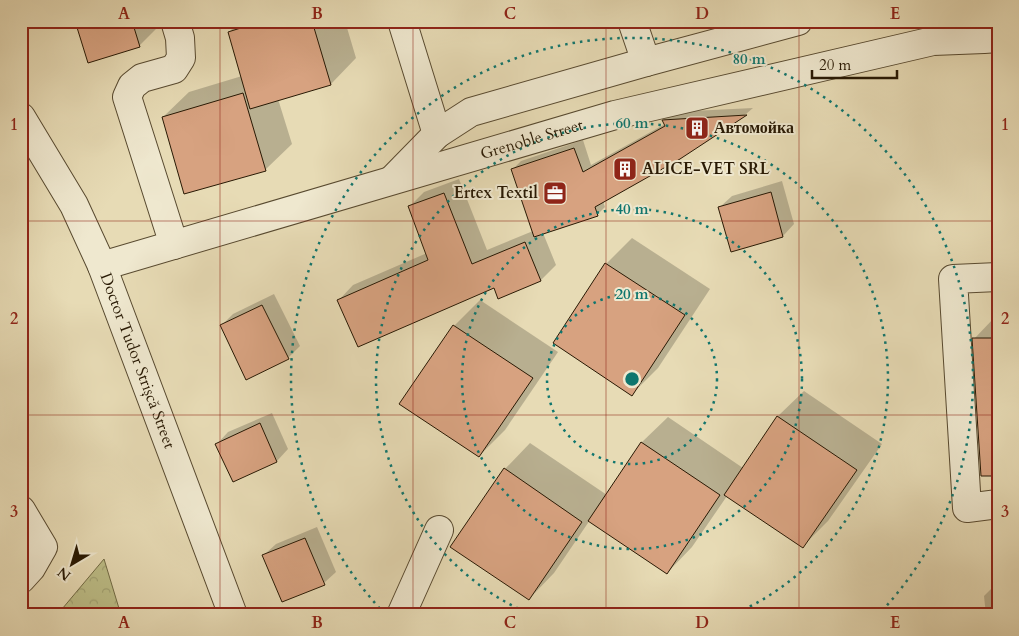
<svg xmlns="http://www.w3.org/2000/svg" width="1019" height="636" font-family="Cardo,serif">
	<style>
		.park { fill: url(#park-crowns); stroke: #726c46 }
		.shadow { fill: #0003 }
		.building { fill: #d7a280; stroke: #281904 }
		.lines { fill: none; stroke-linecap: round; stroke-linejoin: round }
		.minor-casing { stroke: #584a30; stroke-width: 30 }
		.minor { stroke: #efe8cf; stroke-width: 28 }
		.grid { fill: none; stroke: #8f2418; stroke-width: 1; stroke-opacity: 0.55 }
		.ring { fill: none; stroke: #0f766e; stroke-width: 2.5; stroke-dasharray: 2.5 5 }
		.labels { text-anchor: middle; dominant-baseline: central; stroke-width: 4; stroke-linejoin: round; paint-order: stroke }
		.poi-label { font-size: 16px; font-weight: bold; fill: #281904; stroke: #efe8cf; text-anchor: start }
		.street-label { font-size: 16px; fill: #281904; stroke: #efe8cf }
		.centre { fill: #0f766e; stroke: #efe8cf; stroke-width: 2.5 }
		.ring-label { font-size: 15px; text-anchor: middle; font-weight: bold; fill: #0f766e; stroke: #efe8cf; stroke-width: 4; stroke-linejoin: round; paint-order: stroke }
		.neatline { fill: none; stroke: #8f2418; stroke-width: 2 }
		.grid-label { font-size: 16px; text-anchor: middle; font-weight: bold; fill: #8f2418 }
	</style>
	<defs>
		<pattern id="park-crowns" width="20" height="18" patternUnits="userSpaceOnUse" patternTransform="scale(1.25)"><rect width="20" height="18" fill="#bdbe88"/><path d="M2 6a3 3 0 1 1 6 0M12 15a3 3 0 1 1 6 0" fill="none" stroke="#a2a374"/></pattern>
	</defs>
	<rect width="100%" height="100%" fill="#e7dbb5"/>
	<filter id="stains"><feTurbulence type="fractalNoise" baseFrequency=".004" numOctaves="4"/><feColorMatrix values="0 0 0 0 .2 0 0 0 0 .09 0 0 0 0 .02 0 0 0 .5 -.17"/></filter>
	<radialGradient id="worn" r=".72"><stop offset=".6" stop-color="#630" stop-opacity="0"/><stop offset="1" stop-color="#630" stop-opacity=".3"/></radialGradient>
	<!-- park -->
	<path class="park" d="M 104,559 L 121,615 L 57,615 Z"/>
	<!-- shadow -->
	<g class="shadow">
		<path d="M 76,21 L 164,21 L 139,46 Z"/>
		<path d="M 240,21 L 345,21 L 356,58 L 331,84 L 278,99 L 292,144 L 266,169 L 185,193 L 163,117 L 189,92 L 242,76 L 229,32 Z"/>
		<path d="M 753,108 L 746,114 L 679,158 L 603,201 L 605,207 L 597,215 L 543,233 L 556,265 L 541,280 L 495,286 L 339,300 L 353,285 L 427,253 L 409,207 L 424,192 L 459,179 L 487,250 L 533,231 L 512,170 L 521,161 L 583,140 L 591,165 L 665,124 L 663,120 L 671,112 Z"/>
		<path d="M 782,181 L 794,224 L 783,236 L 720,207 L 732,196 Z"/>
		<path d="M 632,238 L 710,289 L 658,368 L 632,394 L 606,264 Z"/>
		<path d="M 274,294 L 300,346 L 288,358 L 221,326 L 233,314 Z"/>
		<path d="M 480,300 L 558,352 L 505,430 L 479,456 L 401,403 L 454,326 Z"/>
		<path d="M 994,318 L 998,318 L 998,475 L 974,339 Z"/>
		<path d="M 804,391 L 882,444 L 828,521 L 803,546 L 727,496 L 692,547 L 667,573 L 590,520 L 554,573 L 529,599 L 505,469 L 530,443 L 607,495 L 642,442 L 668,417 L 743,468 L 778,416 Z"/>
		<path d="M 272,413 L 288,449 L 277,461 L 233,480 L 217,444 L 228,432 Z"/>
		<path d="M 317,527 L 336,572 L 324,583 L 264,555 L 276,544 Z"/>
		<path d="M 996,584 L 998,584 L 998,615 L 986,615 L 984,596 Z"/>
	</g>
	<!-- building -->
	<g class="building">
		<path d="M 75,21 L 132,21 L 140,47 L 88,63 Z"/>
		<path d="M 263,21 L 312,21 L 331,85 L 250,109 L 228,32 Z"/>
		<path d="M 243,93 L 266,171 L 184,194 L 162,117 Z"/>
		<path d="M 747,115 L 680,159 L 595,207 L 598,216 L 534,237 L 511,169 L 574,148 L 583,172 L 665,126 L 662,120 Z"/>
		<path d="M 771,192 L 783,237 L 731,252 L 718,207 Z"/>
		<path d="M 444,193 L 472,264 L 525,242 L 541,281 L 498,299 L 494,288 L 358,347 L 337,300 L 428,260 L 408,206 Z"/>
		<path d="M 605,263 L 685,315 L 632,396 L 553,343 Z"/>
		<path d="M 262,305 L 289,359 L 246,380 L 220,325 Z"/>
		<path d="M 453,325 L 533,378 L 479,457 L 399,404 Z"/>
		<path d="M 972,338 L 998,338 L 998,476 L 981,476 Z"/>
		<path d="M 777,416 L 857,470 L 803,548 L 724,495 Z"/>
		<path d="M 260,423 L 277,462 L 233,482 L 215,444 Z"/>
		<path d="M 641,442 L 720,495 L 667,574 L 588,521 Z"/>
		<path d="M 504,468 L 582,522 L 529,600 L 450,547 Z"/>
		<path d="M 305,538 L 325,585 L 282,602 L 262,555 Z"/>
	</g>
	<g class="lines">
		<!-- minor casing -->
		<g class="minor-casing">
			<g id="minor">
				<path d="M 402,21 L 437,134"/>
				<path d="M 632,21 L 646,62"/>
				<path id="s1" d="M 21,117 L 74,205 L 102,266 L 233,615"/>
				<path d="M 393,179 L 437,134 L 471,112 L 646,62 L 798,21"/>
				<path d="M 174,245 L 127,97 L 132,86 L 142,78 L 174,69 L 181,58 L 180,38 L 175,21"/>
				<path id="s2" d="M 102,266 L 615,115 L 933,41 L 984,39 L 998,38"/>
				<path d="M 998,277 L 953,279 L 967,508 L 998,504"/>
				<path d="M 21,510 L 43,547 L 31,568 L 21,579"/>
				<path d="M 401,615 L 439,530"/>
			</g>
		</g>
		<!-- minor -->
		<use href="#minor" class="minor"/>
	</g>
	<!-- grid -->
	<path class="grid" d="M 220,21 L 220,615M 413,21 L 413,615M 606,21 L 606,615M 799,21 L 799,615M 21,221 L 998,221M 21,415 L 998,415"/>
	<!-- distance rings -->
	<g class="ring">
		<circle cx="632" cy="379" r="85"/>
		<circle cx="632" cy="379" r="170"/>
		<path d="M532 615A256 256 0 1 1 732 615"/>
		<path d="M385 614A341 341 0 1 1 879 614"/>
	</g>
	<!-- icons -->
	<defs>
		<g id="building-square" transform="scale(1.25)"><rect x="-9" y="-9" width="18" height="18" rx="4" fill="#8f2418" stroke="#efe8cf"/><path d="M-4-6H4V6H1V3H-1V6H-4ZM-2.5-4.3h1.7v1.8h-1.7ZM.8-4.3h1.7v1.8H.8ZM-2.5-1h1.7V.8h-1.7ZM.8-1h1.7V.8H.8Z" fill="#fff"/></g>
		<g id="office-square" transform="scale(1.25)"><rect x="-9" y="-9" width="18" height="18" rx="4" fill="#8f2418" stroke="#efe8cf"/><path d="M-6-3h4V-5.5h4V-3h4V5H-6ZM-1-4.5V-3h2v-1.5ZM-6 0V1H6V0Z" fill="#fff"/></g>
	</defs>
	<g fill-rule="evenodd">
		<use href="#building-square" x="697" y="128"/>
		<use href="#building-square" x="625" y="169"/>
		<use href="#office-square" x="555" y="193"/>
	</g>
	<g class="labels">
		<!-- poi labels -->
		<g class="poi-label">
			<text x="714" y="128">Автомойка</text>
			<text x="642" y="169">ALICE-VET SRL</text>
			<text x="538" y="193" text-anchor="end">Ertex Textil</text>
		</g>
		<!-- street labels -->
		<g class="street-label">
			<text stroke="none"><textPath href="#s2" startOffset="448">Grenoble Street</textPath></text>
			<text stroke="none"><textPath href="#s1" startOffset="271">Doctor Tudor Strișcă Street</textPath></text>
		</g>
	</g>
	<circle cx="632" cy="379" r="8" class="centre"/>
	<g class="ring-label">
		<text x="749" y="64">80 m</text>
		<text x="632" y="128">60 m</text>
		<text x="632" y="214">40 m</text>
		<text x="632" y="299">20 m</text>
	</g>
	<!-- margin -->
	<rect width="1019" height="636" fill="none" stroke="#e7dbb5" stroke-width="55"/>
	<!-- north arrow -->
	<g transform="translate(72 564) rotate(218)" stroke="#efe8cf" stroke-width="4" paint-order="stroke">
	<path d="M0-4L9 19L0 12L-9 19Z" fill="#281904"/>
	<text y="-8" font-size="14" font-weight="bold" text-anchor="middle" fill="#281904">N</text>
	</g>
	<!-- scale -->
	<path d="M812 70v8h85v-8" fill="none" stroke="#281904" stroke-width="2.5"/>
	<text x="819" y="70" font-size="15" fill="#281904" stroke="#efe8cf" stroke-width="4" paint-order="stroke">20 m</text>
	<rect x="28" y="28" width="964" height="580" class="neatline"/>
	<g class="grid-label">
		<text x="124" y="19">A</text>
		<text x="317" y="19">B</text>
		<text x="510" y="19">C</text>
		<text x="702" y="19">D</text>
		<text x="895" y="19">E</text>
		<text x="14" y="130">1</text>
		<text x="1005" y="130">1</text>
		<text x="14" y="324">2</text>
		<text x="1005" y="324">2</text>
		<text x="14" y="517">3</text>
		<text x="1005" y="517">3</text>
		<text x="124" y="628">A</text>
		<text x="317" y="628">B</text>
		<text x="510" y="628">C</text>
		<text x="702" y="628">D</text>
		<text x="895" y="628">E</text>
	</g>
	<rect width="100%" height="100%" filter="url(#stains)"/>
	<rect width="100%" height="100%" fill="url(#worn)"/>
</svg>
